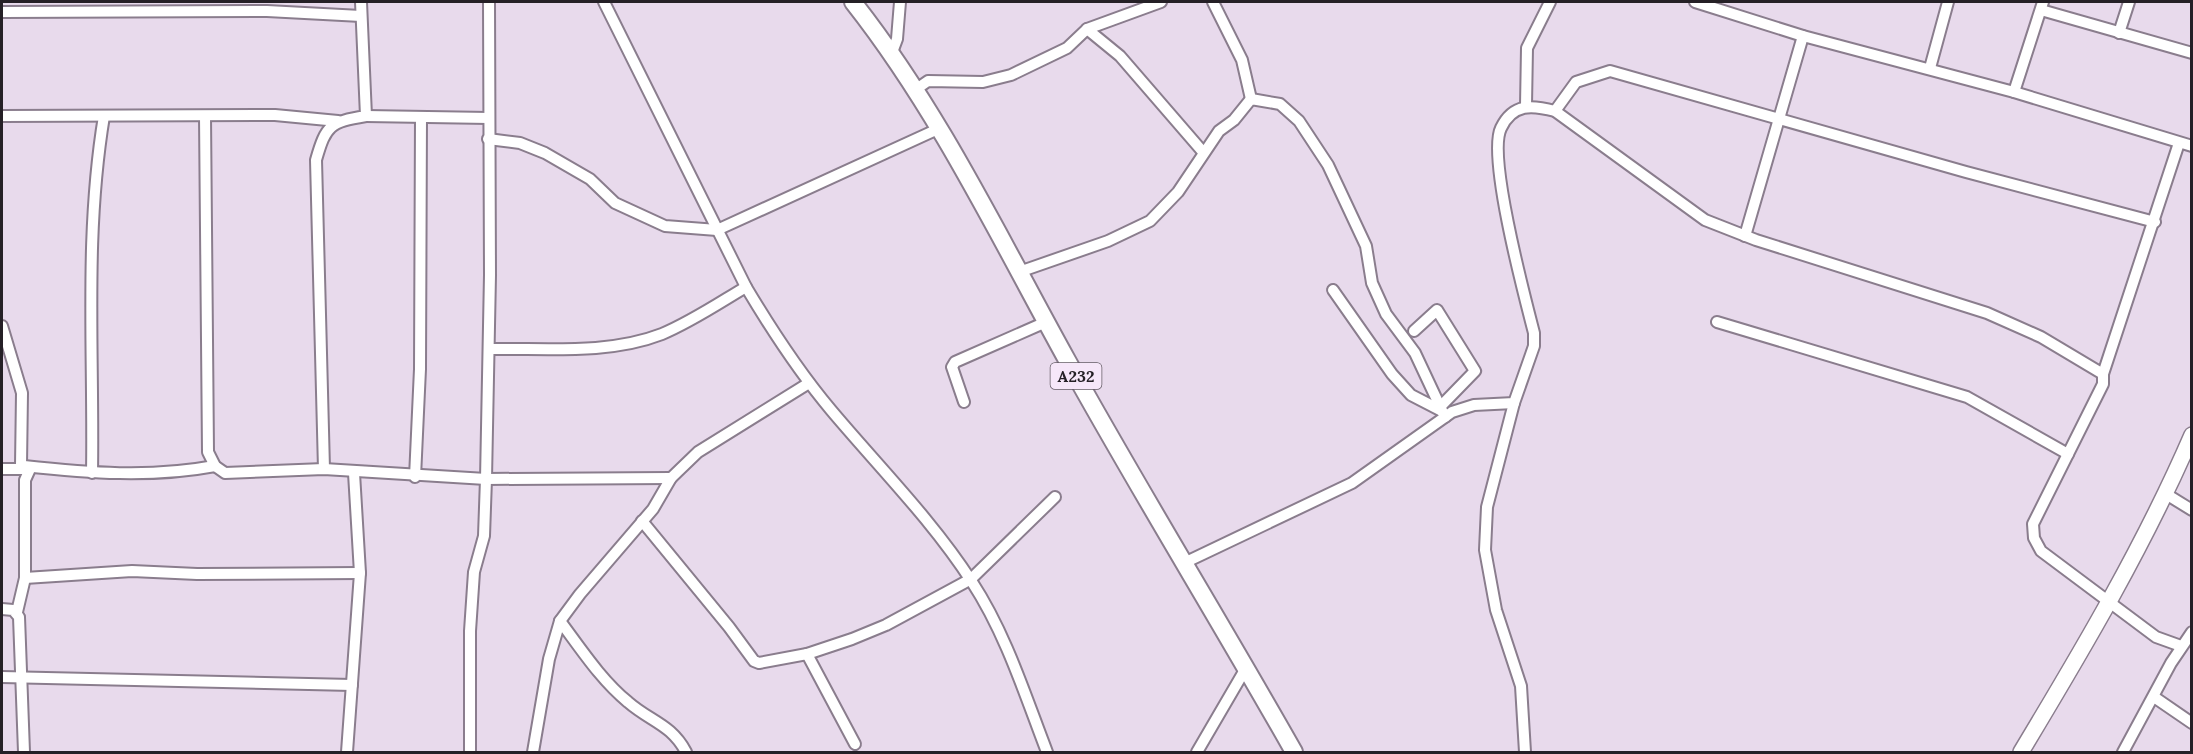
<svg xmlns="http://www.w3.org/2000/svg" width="2193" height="754" font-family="Lora,serif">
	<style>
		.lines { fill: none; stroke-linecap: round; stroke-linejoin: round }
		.minor-casing { stroke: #8a7d8d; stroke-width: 14 }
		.secondary-casing { stroke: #8a7d8d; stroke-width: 18 }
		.primary-casing { stroke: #8a7d8d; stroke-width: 20 }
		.minor { stroke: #fff; stroke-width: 10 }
		.secondary { stroke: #fff; stroke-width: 15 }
		.primary { stroke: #fff; stroke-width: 16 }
		.labels { text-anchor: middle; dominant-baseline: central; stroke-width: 5; stroke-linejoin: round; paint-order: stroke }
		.shield { fill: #f6e7f9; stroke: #645c65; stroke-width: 1.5 }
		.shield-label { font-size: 16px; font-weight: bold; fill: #252026 }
	</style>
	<rect width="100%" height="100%" fill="#e8daec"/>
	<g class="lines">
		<!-- minor casing -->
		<g class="minor-casing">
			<g id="minor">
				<path d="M 604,2 L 746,287 C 771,329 799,372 831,410 C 878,466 932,520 972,582 C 1006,634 1025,695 1047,752"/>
				<path d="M 1213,2 L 1242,60 L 1251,99"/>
				<path d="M 1695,2 L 1803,36 L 2014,92 L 2192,146"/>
				<path d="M 2041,10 L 2192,53"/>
				<path d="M 2,12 L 267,11 L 361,16"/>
				<path d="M 1087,29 L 1120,56 L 1203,152"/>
				<path d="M 2119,33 L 2129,2"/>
				<path d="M 891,55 L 897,39 L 900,2"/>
				<path d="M 1930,68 L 1948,2"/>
				<path d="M 915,90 L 928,81 L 983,82 L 1011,75 L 1067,48 L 1087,29 L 1161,2"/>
				<path d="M 2014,92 L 2043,2"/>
				<path d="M 1526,105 L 1527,48 L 1550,2"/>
				<path d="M 1555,111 L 1576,82 L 1610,71 L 1966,172 L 2155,222"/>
				<path d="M 2,116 L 275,115 L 338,121"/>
				<path d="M 205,116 L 208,452 L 215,466 L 225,473 L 324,469 L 486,479 L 671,478"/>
				<path d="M 366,116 L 489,118"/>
				<path d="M 488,139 L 520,143 L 545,153 L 590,179 L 615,203 L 665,226 L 717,230 L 938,129"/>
				<path d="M 1745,236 L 1803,36"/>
				<path d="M 1019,272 L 1108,241 L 1150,221 L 1178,192 L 1219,131 L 1234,120 L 1251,99 L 1280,104 L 1299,121 L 1328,165 L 1366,246 L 1372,283 L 1386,314 L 1415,353 L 1445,417"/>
				<path d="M 1333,290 L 1392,374 L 1411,395 L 1442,411"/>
				<path d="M 1717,322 L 1967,397 L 2068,454"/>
				<path d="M 2,326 L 22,393 L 21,465 L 30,469 L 25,480 L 25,578 L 17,612"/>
				<path d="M 1414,331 L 1437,310 L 1475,371 L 1440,407"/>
				<path d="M 489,349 C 545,348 608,355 662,334 C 691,322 719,303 746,287"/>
				<path d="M 2103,374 L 2179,143"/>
				<path d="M 964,402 L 952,367 L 955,362 L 1046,322"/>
				<path d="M 1514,403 L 1487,507 L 1485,550 L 1496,610 L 1521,686 L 1525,752"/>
				<path d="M 24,466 C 88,473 151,478 215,466"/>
				<path d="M 2,469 L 27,469"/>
				<path d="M 324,469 L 316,160 C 326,125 330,122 366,116 L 361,2"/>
				<path d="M 92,473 C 94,352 84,237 104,116"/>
				<path d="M 415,477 L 420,369 L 421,117"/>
				<path d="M 2166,494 L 2192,510"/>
				<path d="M 642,521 L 729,627 L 754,661 L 759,663 L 807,654 L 852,639 L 886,625 L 971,579 L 1055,497"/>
				<path d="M 1184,563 L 1352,483 L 1452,412 L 1474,405 L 1514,403 L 1534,346 L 1534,333 C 1525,298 1487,156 1501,128 C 1513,103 1532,105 1555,111 L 1705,220 L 1756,240 L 1987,313 L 2041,337 L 2103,374 L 2103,384 L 2033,524 L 2034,538 L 2041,551 L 2156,637 L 2181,646"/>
				<path d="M 25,578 L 132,571 L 197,574 L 360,573"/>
				<path d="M 2,609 L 13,610 L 19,617 L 24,752"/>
				<path d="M 560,621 C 581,649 601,680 628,702 C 651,722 671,724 686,752"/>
				<path d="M 807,654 L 855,744"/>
				<path d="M 2,677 L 352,685"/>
				<path d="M 2154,697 L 2192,723"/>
				<path d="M 347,752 L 360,573 L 354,473"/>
				<path d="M 470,752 L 470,631 L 474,572 L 484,536 L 486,479 L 490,275 L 489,2"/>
				<path d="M 533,752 L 549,659 L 560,621 L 580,594 L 653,509 L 671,478 L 698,452 L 809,383"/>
				<path d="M 1197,752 L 1246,668"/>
				<path d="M 2123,752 L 2171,663 L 2192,632"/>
			</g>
		</g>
		<!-- secondary casing -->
		<g class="secondary-casing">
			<path id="secondary" d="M 2021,752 C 2083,649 2144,546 2192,435"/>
		</g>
		<!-- primary casing -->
		<g class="primary-casing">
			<path id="primary" d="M 853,2 C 939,111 1000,239 1067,360 C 1140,492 1220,621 1294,752"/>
		</g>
		<!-- minor -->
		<use href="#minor" class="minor"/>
		<!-- secondary -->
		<use href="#secondary" class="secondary"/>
		<!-- primary -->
		<use href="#primary" class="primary"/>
	</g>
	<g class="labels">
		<!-- shield labels -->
		<rect class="shield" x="1050.5" y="363" width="51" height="26" rx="4.5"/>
		<g class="shield-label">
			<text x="1076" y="376">A232</text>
		</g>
	</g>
	<!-- border -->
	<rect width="2193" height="754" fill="none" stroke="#252026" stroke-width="6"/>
</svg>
